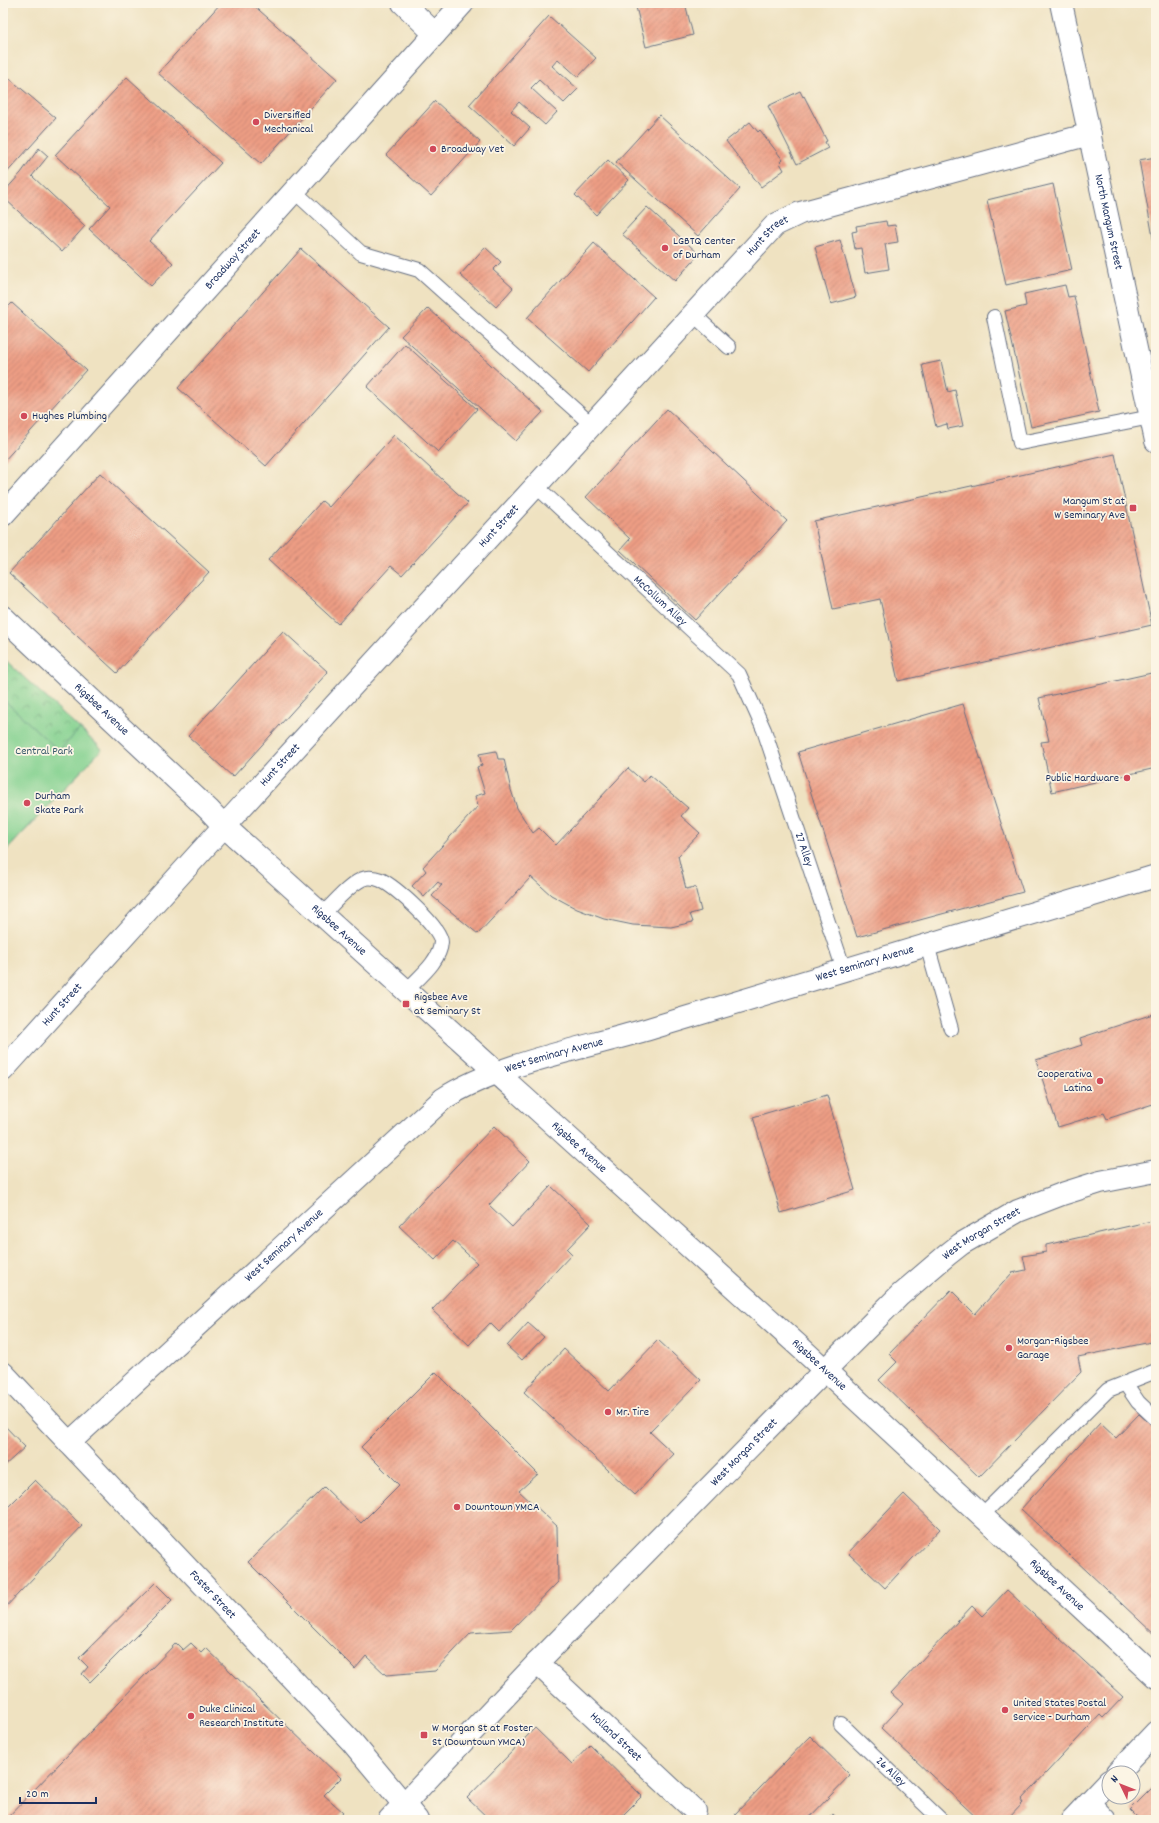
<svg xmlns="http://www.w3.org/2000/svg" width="1159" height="1823" font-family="Dekko,sans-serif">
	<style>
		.park { fill: url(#park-crowns); stroke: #508078 }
		.garden { fill: #85d291; stroke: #508078 }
		.building { fill: url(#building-hatch) }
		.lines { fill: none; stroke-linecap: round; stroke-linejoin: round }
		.lane-casing { stroke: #656e81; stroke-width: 16 }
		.street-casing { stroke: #656e81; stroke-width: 24 }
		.secondary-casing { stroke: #656e81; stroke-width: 24 }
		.primary-casing { stroke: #656e81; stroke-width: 24 }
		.lane { stroke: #fff; stroke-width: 14 }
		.street { stroke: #fff; stroke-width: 22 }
		.secondary { stroke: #fff; stroke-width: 22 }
		.primary { stroke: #fff; stroke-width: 22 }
		.poi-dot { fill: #d1495b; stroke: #fcf5e5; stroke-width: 1.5 }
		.labels { text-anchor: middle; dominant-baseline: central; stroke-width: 3.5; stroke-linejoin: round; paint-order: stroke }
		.poi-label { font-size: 12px; fill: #1b2f5e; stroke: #fcf5e5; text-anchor: start }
		.street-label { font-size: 12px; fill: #1b2f5e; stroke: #fcf5e5 }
		.park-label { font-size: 12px; fill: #36586b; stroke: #fcf5e5 }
	</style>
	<defs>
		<pattern id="park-crowns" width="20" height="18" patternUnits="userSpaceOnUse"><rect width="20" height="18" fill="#85d291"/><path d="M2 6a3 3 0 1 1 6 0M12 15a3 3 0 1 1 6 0" fill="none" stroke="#6cab7a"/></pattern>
		<pattern id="building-hatch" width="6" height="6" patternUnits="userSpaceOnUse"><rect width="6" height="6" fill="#ed9d84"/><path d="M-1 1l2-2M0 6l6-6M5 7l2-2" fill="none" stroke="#bf806f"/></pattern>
	</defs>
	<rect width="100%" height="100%" fill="#fcf5e5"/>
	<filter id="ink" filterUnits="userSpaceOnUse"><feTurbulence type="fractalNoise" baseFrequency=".025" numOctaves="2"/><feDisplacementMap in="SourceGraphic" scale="8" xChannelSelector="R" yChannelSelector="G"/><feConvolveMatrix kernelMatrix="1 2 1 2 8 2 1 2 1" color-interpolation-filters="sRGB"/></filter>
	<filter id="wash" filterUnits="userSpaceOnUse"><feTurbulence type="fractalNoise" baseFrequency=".012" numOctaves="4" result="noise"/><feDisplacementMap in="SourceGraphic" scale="16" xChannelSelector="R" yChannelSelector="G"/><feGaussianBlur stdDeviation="0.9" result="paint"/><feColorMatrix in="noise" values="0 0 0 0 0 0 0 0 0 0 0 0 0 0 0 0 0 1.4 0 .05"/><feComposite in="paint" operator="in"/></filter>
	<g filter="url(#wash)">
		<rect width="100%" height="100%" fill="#efe2c1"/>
		<!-- park -->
		<path class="park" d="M 3,658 L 102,749 L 3,854 Z"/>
		<!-- garden -->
		<path class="garden" d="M 3,699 L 59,751 L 80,729 L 102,749 L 3,854 Z"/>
		<g id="blocks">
			<!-- building -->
			<g class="building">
				<path d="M 221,3 L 251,3 L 337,79 L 261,164 L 158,73 Z"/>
				<path d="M 635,3 L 685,3 L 693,35 L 646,47 Z"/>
				<path d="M 549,16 L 596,58 L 578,77 L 558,59 L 552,66 L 578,89 L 564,103 L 539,80 L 531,88 L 557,112 L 545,125 L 519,102 L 511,111 L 530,128 L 514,146 L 469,105 Z"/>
				<path d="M 3,73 L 56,118 L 3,177 Z"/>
				<path d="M 127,77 L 221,163 L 149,241 L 173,263 L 151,286 L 89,229 L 110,206 L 55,155 Z"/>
				<path d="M 800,91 L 803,97 L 804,96 L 827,141 L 825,142 L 828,148 L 797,164 L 768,106 Z"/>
				<path d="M 435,101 L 480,142 L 431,196 L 386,155 Z"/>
				<path d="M 659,115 L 740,189 L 698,236 L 616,162 Z"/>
				<path d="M 750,122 L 758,132 L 760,130 L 783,160 L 780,163 L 784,170 L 761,187 L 726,141 Z"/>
				<path d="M 39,148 L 48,156 L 32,176 L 85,226 L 62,252 L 3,197 L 3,193 L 21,173 Z"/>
				<path d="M 1156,157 L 1156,243 L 1154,243 L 1139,160 Z"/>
				<path d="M 608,160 L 629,180 L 596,215 L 575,195 Z"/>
				<path d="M 1053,184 L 1072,270 L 1006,285 L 987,200 Z"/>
				<path d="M 647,207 L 699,254 L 675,281 L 622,234 Z"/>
				<path d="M 886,221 L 887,226 L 895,225 L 898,242 L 885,244 L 889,269 L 865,273 L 861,248 L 855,249 L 852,232 L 857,231 L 856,226 Z"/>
				<path d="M 840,240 L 856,297 L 831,304 L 815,247 Z"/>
				<path d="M 594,243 L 654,297 L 588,372 L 527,318 Z"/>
				<path d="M 485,247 L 501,262 L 493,270 L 513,288 L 496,307 L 460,275 Z"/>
				<path d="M 301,249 L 389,327 L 266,466 L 178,388 Z"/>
				<path d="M 1065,285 L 1068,297 L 1074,296 L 1099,412 L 1031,427 L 1005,311 L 1026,306 L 1024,294 Z"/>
				<path d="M 12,303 L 86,370 L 3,462 L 3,312 Z"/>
				<path d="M 428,308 L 543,412 L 516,441 L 401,336 Z"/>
				<path d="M 405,344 L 477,409 L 438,452 L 367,387 Z"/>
				<path d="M 941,361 L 948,392 L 955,390 L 963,426 L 948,429 L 947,424 L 936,427 L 922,365 Z"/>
				<path d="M 667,409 L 787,521 L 695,620 L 620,550 L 630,539 L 586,497 Z"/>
				<path d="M 394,435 L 468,503 L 402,575 L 391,566 L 338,624 L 268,560 L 322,501 L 329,507 Z"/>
				<path d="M 1115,454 L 1152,625 L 898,681 L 880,599 L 833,609 L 814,521 Z"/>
				<path d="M 100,473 L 209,572 L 117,673 L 9,573 Z"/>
				<path d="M 283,631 L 328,672 L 233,777 L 188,736 Z"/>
				<path d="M 1156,672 L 1156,768 L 1052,792 L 1041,742 L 1049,741 L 1039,698 Z"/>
				<path d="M 963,704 L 1023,892 L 857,937 L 798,752 Z"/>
				<path d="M 496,751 L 498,759 L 504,759 L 511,790 L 517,808 L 533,833 L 539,828 L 556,845 L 628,768 L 644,782 L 650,775 L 688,808 L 681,816 L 700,833 L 678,856 L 686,889 L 695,887 L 701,911 L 690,914 L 693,922 L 671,927 L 633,925 L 604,919 L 577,909 L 551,895 L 531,877 L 478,934 L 432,896 L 442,885 L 438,882 L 424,897 L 412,886 L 426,871 L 423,867 L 478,806 L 475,796 L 485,793 L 477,767 L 482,765 L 479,754 Z"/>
				<path d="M 1156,1013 L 1156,1103 L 1107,1119 L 1104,1113 L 1058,1127 L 1036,1060 L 1082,1045 L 1080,1038 Z"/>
				<path d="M 827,1095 L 855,1190 L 781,1213 L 753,1117 Z"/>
				<path d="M 494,1126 L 530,1161 L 489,1205 L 512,1227 L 551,1186 L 591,1224 L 567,1249 L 572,1254 L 499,1332 L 490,1323 L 469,1345 L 432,1310 L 477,1263 L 453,1241 L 435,1260 L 399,1226 Z"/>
				<path d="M 1156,1220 L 1156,1341 L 1078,1357 L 1081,1372 L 979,1477 L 879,1380 L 897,1362 L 889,1354 L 951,1290 L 975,1314 L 1012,1273 L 1026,1270 L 1023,1256 L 1046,1252 L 1046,1245 Z"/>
				<path d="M 528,1323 L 544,1337 L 522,1360 L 507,1346 Z"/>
				<path d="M 658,1340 L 701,1380 L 650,1432 L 674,1454 L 635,1495 L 524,1392 L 564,1349 L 609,1391 Z"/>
				<path d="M 436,1372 L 538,1474 L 519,1491 L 557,1526 L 558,1582 L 511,1630 L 471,1633 L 435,1671 L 386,1675 L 366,1656 L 355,1669 L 248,1562 L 324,1487 L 361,1523 L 399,1485 L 361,1447 Z"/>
				<path d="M 1139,1414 L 1156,1429 L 1156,1636 L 1021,1509 L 1100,1423 L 1116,1438 Z"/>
				<path d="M 3,1424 L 25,1447 L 3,1467 Z"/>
				<path d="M 35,1480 L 82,1526 L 3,1610 L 3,1512 Z"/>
				<path d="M 904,1494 L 940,1529 L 885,1588 L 848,1553 Z"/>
				<path d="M 155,1583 L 172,1600 L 90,1682 L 82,1674 L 88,1667 L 79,1658 Z"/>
				<path d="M 1007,1590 L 1123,1697 L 1103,1718 L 1100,1715 L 1021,1800 L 1023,1803 L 1007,1820 L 979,1820 L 881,1728 L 903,1704 L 891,1693 L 972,1606 L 982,1616 Z"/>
				<path d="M 176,1643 L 183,1650 L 191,1643 L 201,1653 L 206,1648 L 341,1778 L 324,1795 L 343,1812 L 335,1820 L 5,1820 Z"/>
				<path d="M 535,1728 L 572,1764 L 590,1745 L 642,1796 L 623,1815 L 628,1820 L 490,1820 L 467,1798 Z"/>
				<path d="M 810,1736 L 850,1775 L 807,1820 L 741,1820 L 735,1814 Z"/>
				<path d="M 1156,1784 L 1156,1820 L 1140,1820 L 1130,1810 Z"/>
				<path d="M 833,1814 L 839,1820 L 827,1820 Z"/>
			</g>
		</g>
	</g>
	<g filter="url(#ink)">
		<use href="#blocks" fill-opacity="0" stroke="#656e81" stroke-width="1"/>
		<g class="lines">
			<!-- lane casing -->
			<g class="lane-casing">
				<g id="lane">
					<path d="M 294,191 L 361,253 L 419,270 L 592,425"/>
					<path d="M 693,314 L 729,347"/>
					<path d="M 994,317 L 1020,443 L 1151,417"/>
					<path id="s1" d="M 536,486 L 739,674 L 764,730 L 844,970"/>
					<path d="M 322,915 C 332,905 352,881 366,878 C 371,877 376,878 381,880 C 395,887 441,927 441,942 C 440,962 418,978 406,991"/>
					<path d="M 927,945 L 951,1029"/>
					<path d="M 1125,1383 L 1138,1402 L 1156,1419"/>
					<path d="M 981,1516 L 1108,1390 L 1156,1371"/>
					<path id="s2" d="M 841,1724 L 941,1820"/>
				</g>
			</g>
			<!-- street casing -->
			<g class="street-casing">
				<g id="street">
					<path d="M 403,3 L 435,34"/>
					<path id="s3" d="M 3,515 L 463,3"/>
					<path id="s4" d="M 3,1070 L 224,826 L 775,225 L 800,213 L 1090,134"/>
					<path id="s5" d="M 69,1443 L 443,1099 C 500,1062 587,1048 652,1028 C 820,977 988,926 1156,876"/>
					<path id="s6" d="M 537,1663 L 695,1811"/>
					<path d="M 1089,1803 L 1105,1820"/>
				</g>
			</g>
			<!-- secondary casing -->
			<g class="secondary-casing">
				<g id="secondary">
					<path id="s7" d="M 3,617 L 209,810 L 224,826 L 801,1348 L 1156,1677"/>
					<path id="s8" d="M 3,1373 L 352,1742 L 417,1820"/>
					<path d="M 1117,1773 L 1156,1732"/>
					<path d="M 1072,1820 L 1109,1781"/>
				</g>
			</g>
			<!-- primary casing -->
			<g class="primary-casing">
				<g id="primary">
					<path id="s9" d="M 1061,3 L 1156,441"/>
					<path id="s10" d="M 389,1820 L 537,1663 L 824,1371 L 900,1295 L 947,1255 L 961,1244 L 1018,1211 L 1062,1194 L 1100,1182 L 1156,1171"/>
				</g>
			</g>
			<!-- lane -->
			<use href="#lane" class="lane"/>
			<!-- street -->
			<use href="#street" class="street"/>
			<!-- secondary -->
			<use href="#secondary" class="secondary"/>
			<!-- primary -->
			<use href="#primary" class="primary"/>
		</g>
	</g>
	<!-- markers -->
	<g class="poi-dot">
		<circle cx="256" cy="122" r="4"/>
		<circle cx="433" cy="149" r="4"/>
		<circle cx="665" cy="248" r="4"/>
		<circle cx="24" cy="416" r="4"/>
		<rect x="1129" y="504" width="8" height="8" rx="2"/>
		<circle cx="1127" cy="778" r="4"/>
		<circle cx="27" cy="803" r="4"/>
		<rect x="402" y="1000" width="8" height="8" rx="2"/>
		<circle cx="1100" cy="1081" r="4"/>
		<circle cx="1009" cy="1348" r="4"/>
		<circle cx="608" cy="1412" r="4"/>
		<circle cx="457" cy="1507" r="4"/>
		<circle cx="1005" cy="1710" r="4"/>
		<circle cx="191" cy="1716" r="4"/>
		<rect x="420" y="1731" width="8" height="8" rx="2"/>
	</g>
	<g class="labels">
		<!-- poi labels -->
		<g class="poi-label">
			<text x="264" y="115">Diversified<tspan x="264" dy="14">Mechanical</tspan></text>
			<text x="441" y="149">Broadway Vet</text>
			<text x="673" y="241">LGBTQ Center<tspan x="673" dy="14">of Durham</tspan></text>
			<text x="32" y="416">Hughes Plumbing</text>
			<text x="1125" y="501" text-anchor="end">Mangum St at<tspan x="1125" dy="14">W Seminary Ave</tspan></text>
			<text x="1119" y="778" text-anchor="end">Public Hardware</text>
			<text x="35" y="796">Durham<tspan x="35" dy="14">Skate Park</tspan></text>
			<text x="414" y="997">Rigsbee Ave<tspan x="414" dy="14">at Seminary St</tspan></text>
			<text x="1092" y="1074" text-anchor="end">Cooperativa<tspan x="1092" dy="14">Latina</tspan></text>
			<text x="1017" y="1341">Morgan-Rigsbee<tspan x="1017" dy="14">Garage</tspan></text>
			<text x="616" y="1412">Mr. Tire</text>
			<text x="465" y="1507">Downtown YMCA</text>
			<text x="1013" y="1703">United States Postal<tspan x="1013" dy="14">Service - Durham</tspan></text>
			<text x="199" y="1709">Duke Clinical<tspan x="199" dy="14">Research Institute</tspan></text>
			<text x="432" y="1728">W Morgan St at Foster<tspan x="432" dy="14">St (Downtown YMCA)</tspan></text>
		</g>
		<!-- street labels -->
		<g class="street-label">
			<text stroke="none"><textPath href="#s9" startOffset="224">North Mangum Street</textPath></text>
			<text stroke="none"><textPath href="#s4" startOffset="1132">Hunt Street</textPath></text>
			<text stroke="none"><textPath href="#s3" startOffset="344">Broadway Street</textPath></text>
			<text stroke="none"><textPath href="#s4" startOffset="736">Hunt Street</textPath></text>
			<text stroke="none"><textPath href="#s1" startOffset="169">McCollum Alley</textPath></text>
			<text stroke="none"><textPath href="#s7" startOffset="135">Rigsbee Avenue</textPath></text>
			<text stroke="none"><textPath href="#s4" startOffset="412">Hunt Street</textPath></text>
			<text stroke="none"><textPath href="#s1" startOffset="464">27 Alley</textPath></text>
			<text stroke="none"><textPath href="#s7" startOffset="459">Rigsbee Avenue</textPath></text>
			<text stroke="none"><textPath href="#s5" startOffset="952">West Seminary Avenue</textPath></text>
			<text stroke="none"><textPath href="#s4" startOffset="88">Hunt Street</textPath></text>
			<text stroke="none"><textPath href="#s5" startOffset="628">West Seminary Avenue</textPath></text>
			<text stroke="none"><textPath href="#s7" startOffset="783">Rigsbee Avenue</textPath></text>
			<text stroke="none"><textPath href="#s10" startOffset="835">West Morgan Street</textPath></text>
			<text stroke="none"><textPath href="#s5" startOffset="292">West Seminary Avenue</textPath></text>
			<text stroke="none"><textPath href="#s7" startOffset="1107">Rigsbee Avenue</textPath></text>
			<text stroke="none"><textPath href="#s10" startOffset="511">West Morgan Street</textPath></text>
			<text stroke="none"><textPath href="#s7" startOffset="1431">Rigsbee Avenue</textPath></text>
			<text stroke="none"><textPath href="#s8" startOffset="305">Foster Street</textPath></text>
			<text stroke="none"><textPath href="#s6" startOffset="108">Holland Street</textPath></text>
			<text stroke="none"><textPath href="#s2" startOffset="69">26 Alley</textPath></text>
		</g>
		<!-- park labels -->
		<g class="park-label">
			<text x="44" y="751">Central Park</text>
		</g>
	</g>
	<!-- margin -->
	<rect width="1159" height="1823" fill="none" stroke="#fcf5e5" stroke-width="16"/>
	<!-- north arrow -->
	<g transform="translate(1121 1785) rotate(313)"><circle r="19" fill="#fcf5e5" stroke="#a2a6af"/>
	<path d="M0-3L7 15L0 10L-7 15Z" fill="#d1495b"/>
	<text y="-6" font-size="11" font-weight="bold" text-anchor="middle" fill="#1b2f5e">N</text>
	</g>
	<!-- scale -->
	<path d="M20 1797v6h76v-6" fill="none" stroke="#1b2f5e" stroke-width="2"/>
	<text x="26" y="1797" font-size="12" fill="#1b2f5e" stroke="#fcf5e5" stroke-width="3" paint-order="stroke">20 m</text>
</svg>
